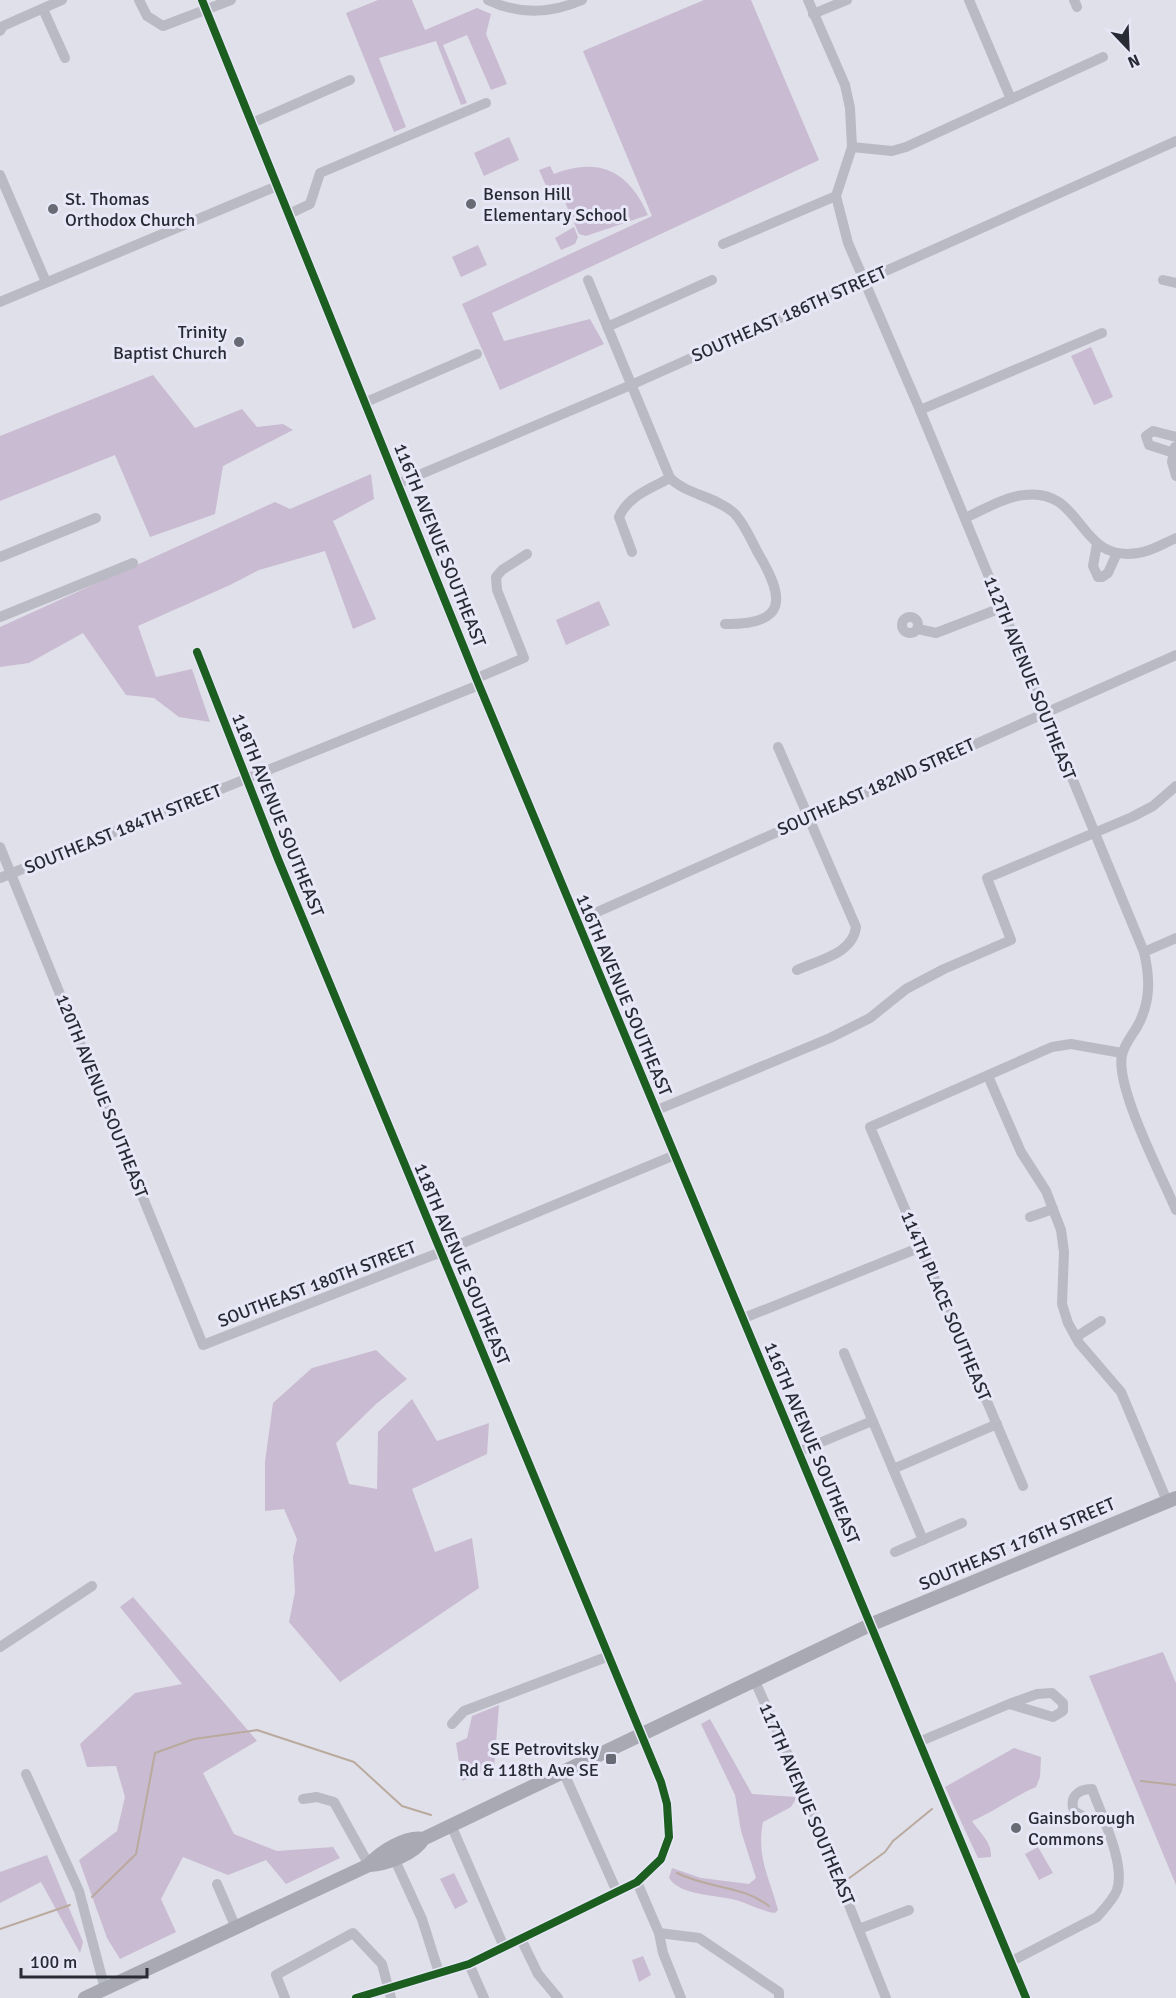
<svg xmlns="http://www.w3.org/2000/svg" width="1176" height="1998" font-family="Signika,sans-serif">
	<style>
		.green { fill: #c9bbd1 }
		.lines { fill: none; stroke-linecap: round; stroke-linejoin: round }
		.stream { stroke: #baaa9e; stroke-width: 2 }
		.minor { stroke: #b9bac3; stroke-width: 10 }
		.major { stroke: #a8a9b3; stroke-width: 14 }
		.cycleway-casing { stroke: #e7e7f8; stroke-width: 11 }
		.cycleway { stroke: #1b5e20; stroke-width: 8 }
		.poi-dot { fill: #686a74; stroke: #e7e7f8; stroke-width: 2 }
		.labels { text-anchor: middle; dominant-baseline: central; stroke-width: 6; stroke-linejoin: round; paint-order: stroke }
		.poi-label { font-size: 18px; fill: #282b34; stroke: #e7e7f8; text-anchor: start }
		.street-label { font-size: 18px; fill: #282b34; stroke: #e7e7f8 }
	</style>
	<rect width="100%" height="100%" fill="#e0e0ea"/>
	<!-- green -->
	<g class="green">
		<path d="M 378,0 L 412,0 L 425,30 L 477,8 L 491,14 L 486,34 L 507,84 L 491,90 L 467,35 L 443,45 L 467,103 L 461,105 L 436,41 L 379,58 L 406,127 L 394,132 L 346,13 Z"/>
		<path d="M 704,0 L 751,0 L 819,160 L 492,313 L 504,341 L 590,319 L 604,344 L 500,390 L 462,304 L 652,216 L 583,51 Z"/>
		<path d="M 509,137 L 519,160 L 484,176 L 474,153 Z"/>
		<path d="M 550,166 L 554,174 C 599,157 628,170 648,215 L 586,236 L 579,234 L 557,184 L 547,188 L 539,170 Z"/>
		<path d="M 574,227 L 578,237 L 575,244 L 561,250 L 555,238 Z"/>
		<path d="M 478,245 L 487,265 L 461,277 L 452,257 Z"/>
		<path d="M 1091,347 L 1113,397 L 1094,405 L 1071,356 Z"/>
		<path d="M 153,375 L 195,428 L 242,409 L 257,427 L 283,424 L 293,430 L 223,466 L 215,514 L 150,537 L 115,455 L 0,501 L 0,436 Z"/>
		<path d="M 371,474 L 374,499 L 333,521 L 376,619 L 353,629 L 325,551 L 259,570 L 230,585 L 138,626 L 156,677 L 192,669 L 210,722 L 179,717 L 154,698 L 126,695 L 83,633 L 29,663 L 0,667 L 0,627 L 275,502 L 290,509 Z"/>
		<path d="M 599,601 L 610,625 L 566,645 L 556,620 Z"/>
		<path d="M 376,1350 L 407,1379 L 376,1404 L 336,1443 L 349,1484 L 377,1489 L 378,1432 L 412,1399 L 437,1441 L 489,1423 L 487,1454 L 412,1489 L 435,1552 L 472,1538 L 479,1588 L 340,1682 L 289,1622 L 295,1592 L 293,1557 L 297,1539 L 284,1509 L 265,1511 L 265,1462 L 273,1403 L 312,1368 Z"/>
		<path d="M 133,1597 L 257,1741 L 203,1773 L 234,1834 L 277,1851 L 333,1847 L 340,1858 L 286,1884 L 266,1860 L 228,1875 L 183,1857 L 161,1899 L 176,1932 L 120,1959 L 107,1938 L 79,1860 L 117,1831 L 125,1797 L 116,1766 L 87,1767 L 80,1744 L 135,1693 L 182,1684 L 120,1607 Z"/>
		<path d="M 1163,1652 L 1176,1683 L 1176,1885 L 1089,1676 Z"/>
		<path d="M 499,1705 L 494,1769 L 462,1781 L 456,1743 L 467,1738 L 472,1716 Z"/>
		<path d="M 710,1719 L 752,1794 L 797,1797 L 791,1807 L 763,1822 C 756,1858 770,1878 778,1910 L 775,1913 C 762,1911 751,1905 739,1901 C 719,1894 681,1897 669,1878 L 672,1868 L 701,1878 L 749,1884 L 756,1878 L 741,1831 L 735,1795 L 701,1724 Z"/>
		<path d="M 1014,1748 L 1041,1757 L 1040,1777 L 1036,1787 C 1013,1797 995,1811 972,1821 C 980,1833 992,1842 991,1857 L 978,1858 L 945,1787 Z"/>
		<path d="M 1038,1847 L 1053,1873 L 1039,1880 L 1025,1854 Z"/>
		<path d="M 47,1855 L 83,1942 L 80,1953 L 41,1882 L 0,1903 L 0,1872 Z"/>
		<path d="M 454,1873 L 468,1902 L 455,1909 L 440,1879 Z"/>
		<path d="M 643,1956 L 651,1975 L 639,1982 L 632,1960 Z"/>
	</g>
	<g class="lines">
		<!-- stream -->
		<g class="stream">
			<path d="M 1141,1781 L 1176,1785"/>
			<path d="M 677,1873 C 709,1889 742,1885 769,1906"/>
			<path d="M 848,1879 L 885,1852 L 893,1841 L 932,1809"/>
			<path d="M 92,1897 L 136,1854 L 155,1753 L 194,1739 L 257,1730 L 354,1762 L 402,1806 L 431,1815"/>
			<path d="M 0,1929 L 70,1905"/>
		</g>
		<!-- minor -->
		<g class="minor">
			<path d="M 139,0 L 147,16 L 163,26 L 231,0"/>
			<path d="M 202,0 L 479,685 L 1026,1998"/>
			<path d="M 488,0 C 519,15 550,14 582,0"/>
			<path d="M 808,0 L 845,85 L 850,108 L 852,147 L 836,196 L 848,243 L 920,410 L 1144,952 C 1150,978 1151,1002 1137,1027 C 1132,1035 1124,1045 1122,1055 C 1115,1087 1162,1177 1176,1210"/>
			<path d="M 969,0 L 1011,99"/>
			<path d="M 1074,0 L 1077,7"/>
			<path d="M 43,9 L 65,58"/>
			<path d="M 813,14 L 847,0"/>
			<path d="M 0,31 L 3,26 L 62,0"/>
			<path d="M 252,123 L 350,80"/>
			<path d="M 852,147 L 892,151 L 906,147 L 1103,57"/>
			<path d="M 0,175 L 46,282"/>
			<path d="M 289,214 L 310,204 L 320,173 L 486,103"/>
			<path d="M 723,244 L 836,196"/>
			<path d="M 588,280 L 670,478 C 687,495 715,496 734,513 C 744,523 751,540 758,553 C 785,598 788,625 725,624"/>
			<path d="M 1163,280 L 1176,283"/>
			<path d="M 0,302 L 277,186"/>
			<path d="M 607,327 L 712,280"/>
			<path d="M 366,402 L 477,354"/>
			<path d="M 920,410 L 1102,333"/>
			<path d="M 1175,447 L 1172,462 L 1176,476"/>
			<path d="M 1174,453 L 1149,445 L 1146,436 L 1153,431 L 1176,437"/>
			<path d="M 400,483 L 631,385 L 1176,141"/>
			<path d="M 965,518 C 983,510 1004,497 1024,495 C 1085,487 1076,563 1138,553 C 1151,552 1164,543 1176,538"/>
			<path d="M 1097,544 L 1093,566 L 1098,577 L 1102,577 L 1108,573 L 1117,553"/>
			<path d="M 632,552 L 619,517 C 628,496 651,488 670,478"/>
			<path d="M 0,557 L 96,518"/>
			<circle cx="910" cy="625" r="8"/>
			<path d="M 0,617 L 133,563"/>
			<path d="M 918,629 L 936,633 L 1001,608"/>
			<path d="M 197,652 L 278,859 L 661,1782 L 667,1804 L 669,1837 L 661,1859 L 637,1882 L 469,1964 L 356,1998"/>
			<path d="M 477,678 L 524,658 L 497,590 L 496,577 L 502,570 L 527,554"/>
			<path d="M 778,747 L 856,927 C 853,954 818,960 797,970"/>
			<path d="M 0,847 L 203,1345 L 441,1252 L 675,1155"/>
			<path d="M 0,878 L 479,685"/>
			<path d="M 577,921 L 1176,655"/>
			<path d="M 1144,952 L 1176,938"/>
			<path d="M 988,1076 L 1021,1152 L 1046,1191 L 1061,1230 L 1064,1252 L 1062,1304 L 1068,1323 L 1079,1343 L 1121,1392 L 1167,1501"/>
			<path d="M 657,1110 L 830,1038 L 870,1018 L 906,989 L 944,969 L 1011,940 L 987,878 L 1132,817 L 1153,806 L 1176,786"/>
			<path d="M 1030,1217 L 1053,1209"/>
			<path d="M 744,1318 L 921,1247"/>
			<path d="M 1076,1337 L 1101,1321"/>
			<path d="M 844,1353 L 923,1540"/>
			<path d="M 800,1451 L 872,1421"/>
			<path d="M 893,1469 L 997,1424"/>
			<path d="M 1023,1486 L 870,1127 L 1052,1047 L 1071,1044 L 1122,1053"/>
			<path d="M 895,1552 L 962,1523"/>
			<path d="M 0,1647 L 92,1586"/>
			<path d="M 754,1679 L 800,1782 L 886,1998"/>
			<path d="M 452,1724 L 464,1711 L 609,1656"/>
			<path d="M 921,1741 L 1009,1704 L 1053,1717 L 1063,1711 L 1063,1703 L 1052,1693 L 1037,1694 L 1009,1704"/>
			<path d="M 563,1771 L 617,1892"/>
			<path d="M 26,1774 L 79,1891 L 105,1989"/>
			<path d="M 303,1799 L 317,1797 L 334,1802 L 369,1865"/>
			<path d="M 451,1825 L 504,1947"/>
			<path d="M 394,1858 L 422,1919 L 439,1973"/>
			<path d="M 637,1882 L 659,1933 L 663,1953 L 681,1998"/>
			<path d="M 217,1884 L 236,1928"/>
			<path d="M 859,1929 L 909,1910"/>
			<path d="M 659,1933 L 699,1938 L 779,1992 L 779,1998"/>
			<path d="M 521,1939 L 538,1974 L 558,1998"/>
			<path d="M 1012,1961 L 1097,1917 C 1104,1909 1113,1900 1117,1890 C 1126,1864 1101,1814 1092,1789 C 1078,1789 1069,1797 1074,1811 L 1086,1818 L 1104,1822"/>
			<path d="M 469,1964 L 484,1998"/>
			<path d="M 285,1998 L 276,1975 L 353,1933 L 382,1964 L 391,1998"/>
		</g>
		<!-- major -->
		<g class="major">
			<path d="M 369,1865 C 380,1852 406,1836 423,1839"/>
			<path d="M 85,1998 L 369,1865 C 386,1864 415,1854 423,1839 L 872,1624 L 1176,1498"/>
		</g>
		<!-- cycleway casing -->
		<g class="cycleway-casing">
			<g id="cycleway">
				<path d="M 202,0 L 479,685 L 1026,1998"/>
				<path d="M 197,652 L 278,859 L 661,1782 L 667,1804 L 669,1837 L 661,1859 L 637,1882 L 469,1964 L 356,1998"/>
			</g>
		</g>
		<!-- cycleway -->
		<use href="#cycleway" class="cycleway"/>
	</g>
	<!-- markers -->
	<g class="poi-dot">
		<circle cx="471" cy="204" r="6"/>
		<circle cx="53" cy="209" r="6"/>
		<circle cx="239" cy="342" r="6"/>
		<rect x="605" y="1753" width="12" height="12" rx="3"/>
		<circle cx="1016" cy="1828" r="6"/>
	</g>
	<g class="labels">
		<!-- poi labels -->
		<g class="poi-label">
			<text x="483" y="194">Benson Hill<tspan x="483" dy="21">Elementary School</tspan></text>
			<text x="65" y="199">St. Thomas<tspan x="65" dy="21">Orthodox Church</tspan></text>
			<text x="227" y="332" text-anchor="end">Trinity<tspan x="227" dy="21">Baptist Church</tspan></text>
			<text x="599" y="1749" text-anchor="end">SE Petrovitsky<tspan x="599" dy="21">Rd &amp; 118th Ave SE</tspan></text>
			<text x="1028" y="1818">Gainsborough<tspan x="1028" dy="21">Commons</tspan></text>
		</g>
		<!-- street labels -->
		<g class="street-label">
			<text transform="translate(789 314) rotate(-24)">SOUTHEAST 186TH STREET</text>
			<text transform="translate(440 545) rotate(68)">116TH AVENUE SOUTHEAST</text>
			<text transform="translate(1030 678) rotate(68)">112TH AVENUE SOUTHEAST</text>
			<text transform="translate(876 787) rotate(-24)">SOUTHEAST 182ND STREET</text>
			<text transform="translate(278 815) rotate(68)">118TH AVENUE SOUTHEAST</text>
			<text transform="translate(123 829) rotate(-22)">SOUTHEAST 184TH STREET</text>
			<text transform="translate(624 995) rotate(67)">116TH AVENUE SOUTHEAST</text>
			<text transform="translate(102 1096) rotate(68)">120TH AVENUE SOUTHEAST</text>
			<text transform="translate(462 1264) rotate(67)">118TH AVENUE SOUTHEAST</text>
			<text transform="translate(317 1284) rotate(-21)">SOUTHEAST 180TH STREET</text>
			<text transform="translate(946 1306) rotate(67)">114TH PLACE SOUTHEAST</text>
			<text transform="translate(812 1443) rotate(67)">116TH AVENUE SOUTHEAST</text>
			<text transform="translate(1017 1544) rotate(-23)">SOUTHEAST 176TH STREET</text>
			<text transform="translate(807 1804) rotate(67)">117TH AVENUE SOUTHEAST</text>
		</g>
	</g>
	<!-- north arrow -->
	<g transform="translate(1128 48) rotate(157)" stroke="#e7e7f8" stroke-width="4.5" paint-order="stroke">
	<path d="M0-4.5L10 22L0 15L-10 22Z" fill="#282b34"/>
	<text y="-9" font-size="16" font-weight="bold" text-anchor="middle" fill="#282b34">N</text>
	</g>
	<!-- scale -->
	<path d="M21 1968v9h126v-9" fill="none" stroke="#282b34" stroke-width="3"/>
	<text x="30" y="1968" font-size="18" fill="#282b34" stroke="#e7e7f8" stroke-width="4.5" paint-order="stroke">100 m</text>
</svg>
